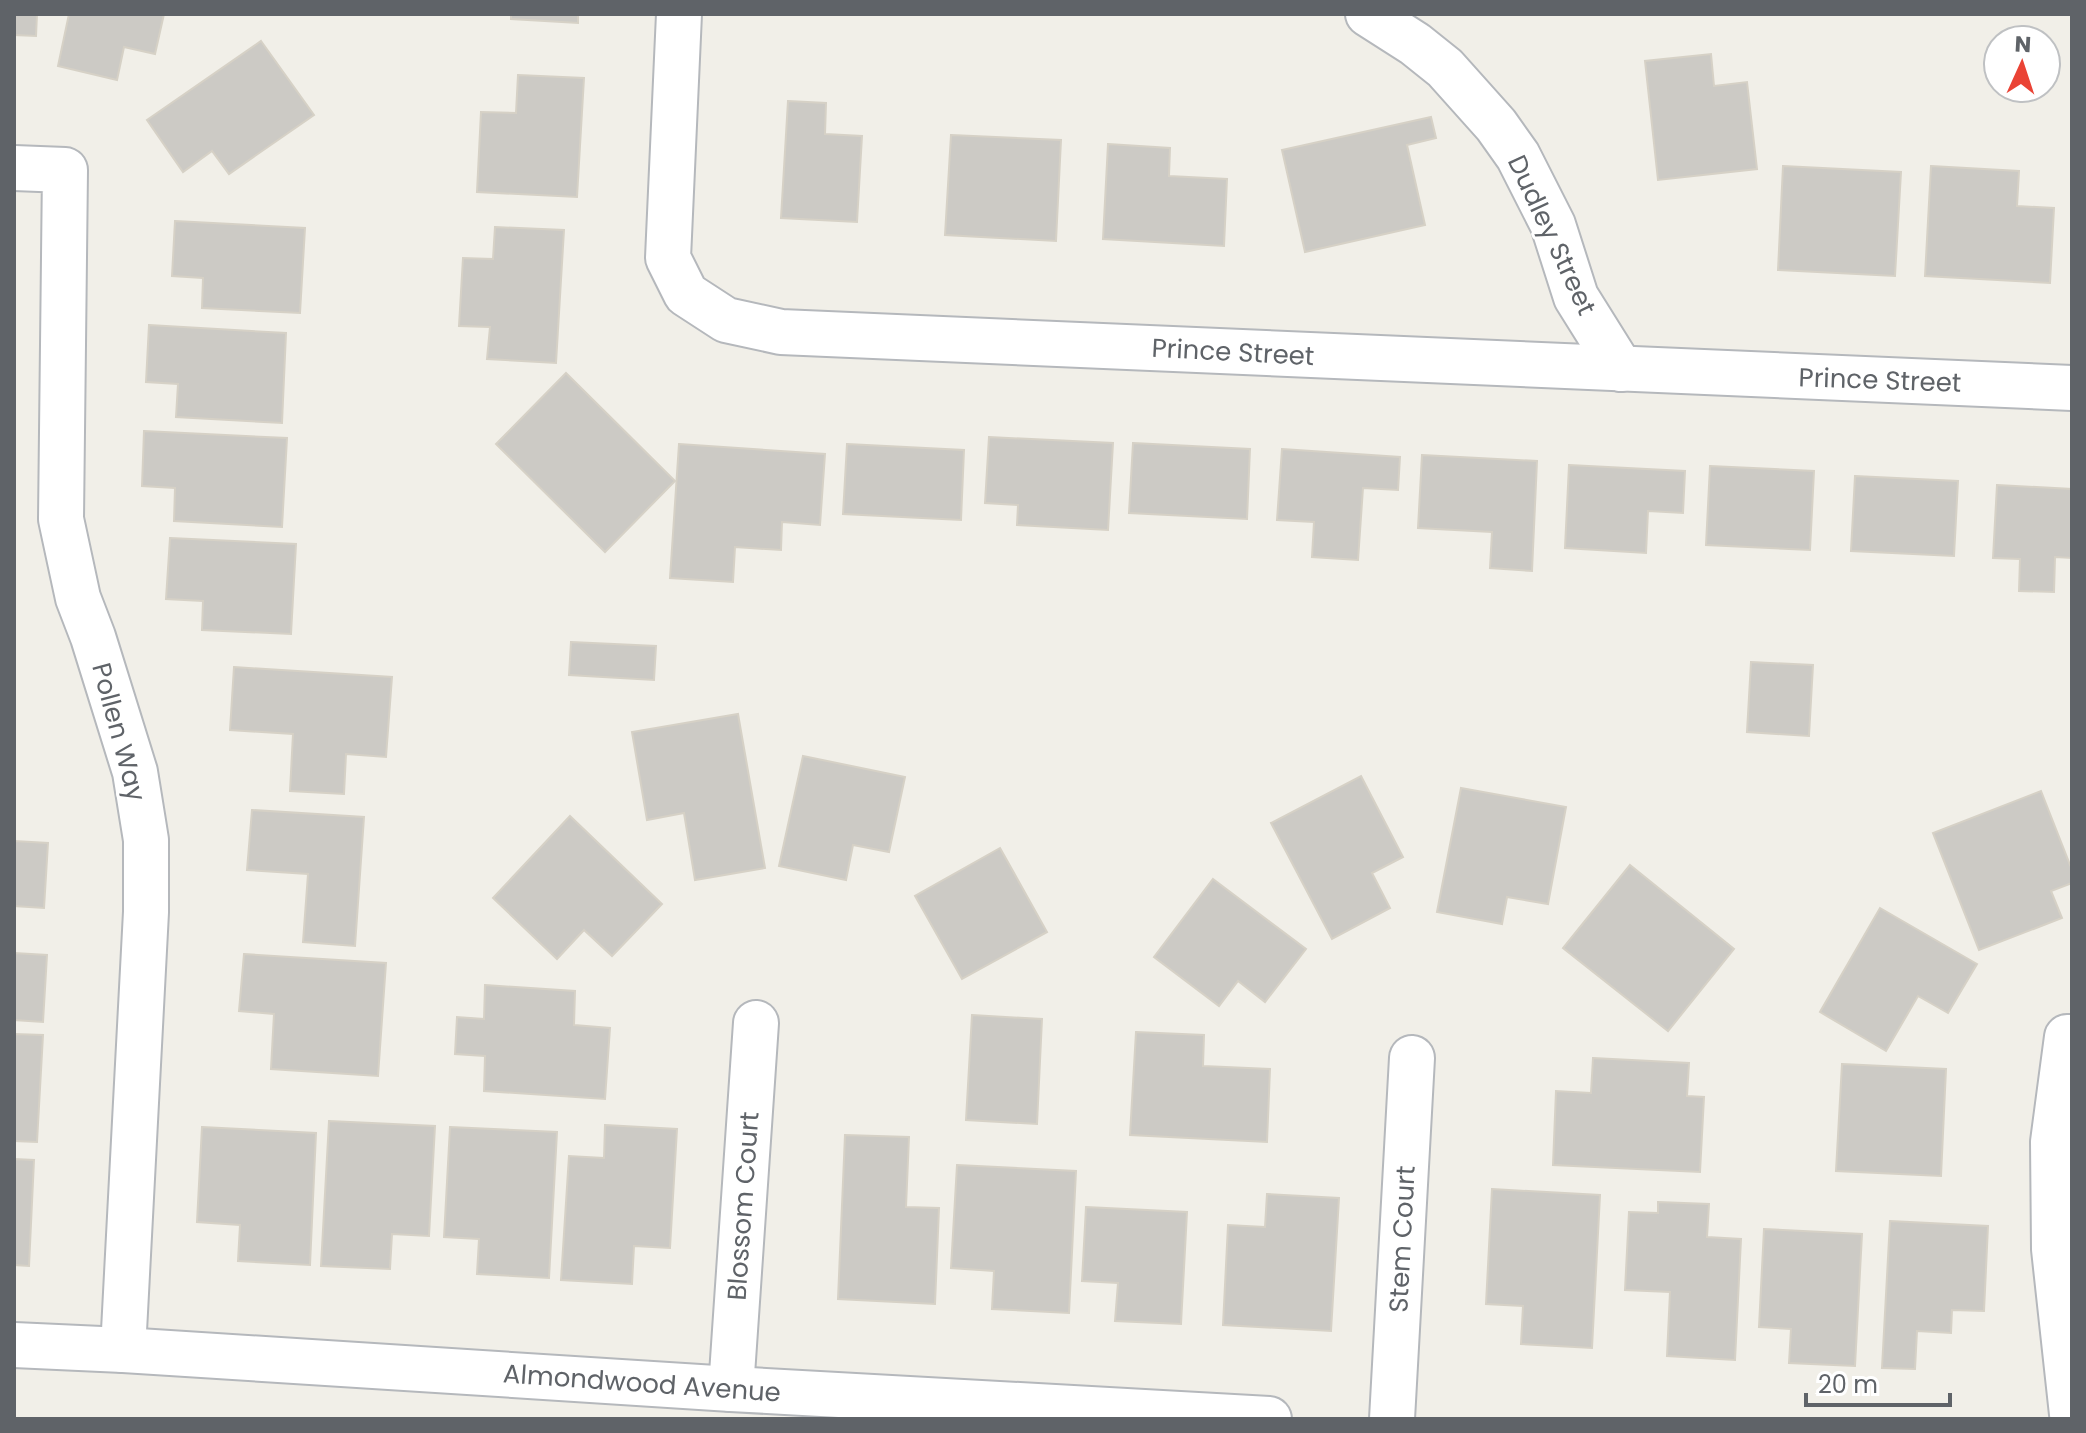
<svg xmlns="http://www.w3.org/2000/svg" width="2086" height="1433" font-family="Poppins,sans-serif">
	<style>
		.building { fill: #cccac5; stroke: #d6d1c6; stroke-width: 2 }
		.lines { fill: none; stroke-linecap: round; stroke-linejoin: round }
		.street-casing { stroke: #b5b8bc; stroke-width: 48 }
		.street { stroke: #fff; stroke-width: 44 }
		.labels { text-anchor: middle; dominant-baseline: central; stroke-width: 6; stroke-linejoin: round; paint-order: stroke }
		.street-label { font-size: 26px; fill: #5f6368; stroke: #fff }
	</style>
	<rect width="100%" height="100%" fill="#f1efe8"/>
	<!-- building -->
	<g class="building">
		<path d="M 14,14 L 37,14 L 36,36 L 14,35 Z"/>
		<path d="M 69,14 L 164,14 L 155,54 L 124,47 L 117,80 L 58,66 Z"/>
		<path d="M 511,14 L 578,14 L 578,23 L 511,19 Z"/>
		<path d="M 261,41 L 314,115 L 229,174 L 212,151 L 183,172 L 147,120 Z"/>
		<path d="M 1711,54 L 1714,86 L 1747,82 L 1757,169 L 1658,180 L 1645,61 Z"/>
		<path d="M 518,75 L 584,78 L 577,197 L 477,192 L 481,112 L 516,113 Z"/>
		<path d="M 788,101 L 826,103 L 825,134 L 862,136 L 857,222 L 781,218 Z"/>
		<path d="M 1431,117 L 1436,138 L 1407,145 L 1425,225 L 1305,252 L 1282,150 Z"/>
		<path d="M 951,135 L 1061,140 L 1056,241 L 945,235 Z"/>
		<path d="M 1108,144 L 1170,148 L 1169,176 L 1227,179 L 1224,246 L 1103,239 Z"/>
		<path d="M 1783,166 L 1901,172 L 1895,276 L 1778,270 Z"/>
		<path d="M 1931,166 L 2019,171 L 2017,206 L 2054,208 L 2050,283 L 1925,276 Z"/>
		<path d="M 175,221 L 305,228 L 300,313 L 202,308 L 203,278 L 172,276 Z"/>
		<path d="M 495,227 L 564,230 L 556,363 L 487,359 L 490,327 L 459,326 L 463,258 L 493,259 Z"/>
		<path d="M 149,325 L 286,333 L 282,423 L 176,417 L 178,384 L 146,382 Z"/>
		<path d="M 566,373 L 675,481 L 605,552 L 496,444 Z"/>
		<path d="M 144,431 L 287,438 L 282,527 L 174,521 L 175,488 L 142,486 Z"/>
		<path d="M 989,437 L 1113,443 L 1108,530 L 1017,525 L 1018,505 L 985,503 Z"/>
		<path d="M 1133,443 L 1250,449 L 1247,519 L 1129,513 Z"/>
		<path d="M 679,444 L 825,454 L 820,525 L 782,522 L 781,550 L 735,547 L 733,582 L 670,578 Z"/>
		<path d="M 847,444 L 964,450 L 961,520 L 843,514 Z"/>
		<path d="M 1282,449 L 1400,457 L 1398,490 L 1363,488 L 1358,560 L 1312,557 L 1314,522 L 1277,520 Z"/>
		<path d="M 1422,455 L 1537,461 L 1532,571 L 1490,568 L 1492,532 L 1418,528 Z"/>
		<path d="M 1569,465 L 1685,471 L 1683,513 L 1648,511 L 1646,553 L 1565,548 Z"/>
		<path d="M 1710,466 L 1814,471 L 1810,550 L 1706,545 Z"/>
		<path d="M 1855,476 L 1958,481 L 1954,556 L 1851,551 Z"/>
		<path d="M 1997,485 L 2072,489 L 2072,558 L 2055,557 L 2054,592 L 2019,591 L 2020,559 L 1993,558 Z"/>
		<path d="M 170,538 L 296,544 L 291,634 L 202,630 L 203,601 L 166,599 Z"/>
		<path d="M 571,642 L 656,646 L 654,680 L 569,675 Z"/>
		<path d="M 1751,662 L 1813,665 L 1809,736 L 1747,732 Z"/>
		<path d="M 234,667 L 392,677 L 386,757 L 346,754 L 344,794 L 290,791 L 293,734 L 230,730 Z"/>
		<path d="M 738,714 L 765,868 L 695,880 L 684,813 L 647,820 L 632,732 Z"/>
		<path d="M 803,756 L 905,777 L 889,852 L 853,845 L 846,880 L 779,866 Z"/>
		<path d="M 1361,776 L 1403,857 L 1372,873 L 1390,908 L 1332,939 L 1271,823 Z"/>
		<path d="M 1461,788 L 1566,807 L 1548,904 L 1507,897 L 1502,924 L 1437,912 Z"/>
		<path d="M 2041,791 L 2072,870 L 2072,883 L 2051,891 L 2062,918 L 1979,950 L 1933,833 Z"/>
		<path d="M 252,810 L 364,817 L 355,946 L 303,942 L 308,874 L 247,870 Z"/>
		<path d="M 570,816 L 662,904 L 612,956 L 584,930 L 557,959 L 493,898 Z"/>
		<path d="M 14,841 L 48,843 L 44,908 L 14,906 Z"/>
		<path d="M 1000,848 L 1047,932 L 962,979 L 915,896 Z"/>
		<path d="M 1630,865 L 1734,949 L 1668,1031 L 1563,948 Z"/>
		<path d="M 1213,879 L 1306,949 L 1265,1002 L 1238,981 L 1219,1006 L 1154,957 Z"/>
		<path d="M 1880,908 L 1977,964 L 1948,1013 L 1918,996 L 1886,1051 L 1820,1012 Z"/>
		<path d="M 14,953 L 47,955 L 43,1022 L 14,1020 Z"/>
		<path d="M 244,954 L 386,963 L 378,1076 L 271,1069 L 274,1014 L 239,1011 Z"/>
		<path d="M 485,985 L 575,991 L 574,1025 L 610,1028 L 605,1099 L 484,1091 L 485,1056 L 455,1054 L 457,1017 L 484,1019 Z"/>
		<path d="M 972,1015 L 1042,1019 L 1037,1124 L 966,1120 Z"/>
		<path d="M 1136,1032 L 1204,1035 L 1203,1066 L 1270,1069 L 1267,1142 L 1130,1135 Z"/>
		<path d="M 14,1034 L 43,1035 L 37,1142 L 14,1141 Z"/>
		<path d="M 1593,1058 L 1689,1063 L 1687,1096 L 1704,1097 L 1700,1172 L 1553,1165 L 1556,1091 L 1591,1093 Z"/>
		<path d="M 1842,1064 L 1946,1069 L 1941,1176 L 1836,1171 Z"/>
		<path d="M 329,1121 L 435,1126 L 429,1236 L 392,1234 L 390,1269 L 321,1266 Z"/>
		<path d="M 605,1125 L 677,1129 L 670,1248 L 634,1246 L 632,1284 L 561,1280 L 569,1156 L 604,1158 Z"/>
		<path d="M 202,1127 L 316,1133 L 310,1265 L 238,1261 L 240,1225 L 197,1222 Z"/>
		<path d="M 450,1127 L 557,1132 L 549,1278 L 477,1274 L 479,1239 L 444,1237 Z"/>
		<path d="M 845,1135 L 909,1137 L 906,1207 L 939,1208 L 935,1304 L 838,1299 Z"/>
		<path d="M 14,1159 L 34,1160 L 29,1266 L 14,1265 Z"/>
		<path d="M 957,1165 L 1076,1171 L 1069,1313 L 992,1309 L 994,1271 L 951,1268 Z"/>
		<path d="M 1492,1189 L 1600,1195 L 1592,1348 L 1521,1344 L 1523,1306 L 1486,1304 Z"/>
		<path d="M 1267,1194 L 1339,1198 L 1331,1331 L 1223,1325 L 1228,1225 L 1265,1227 Z"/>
		<path d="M 1658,1202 L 1709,1204 L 1707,1237 L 1741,1239 L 1735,1360 L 1667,1356 L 1670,1292 L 1625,1290 L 1629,1212 L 1658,1213 Z"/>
		<path d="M 1086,1207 L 1187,1212 L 1181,1324 L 1115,1321 L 1118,1283 L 1082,1281 Z"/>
		<path d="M 1890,1221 L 1988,1226 L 1984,1311 L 1952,1310 L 1951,1333 L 1917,1331 L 1915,1369 L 1882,1368 Z"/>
		<path d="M 1764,1229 L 1862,1234 L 1855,1366 L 1789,1363 L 1791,1329 L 1759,1327 Z"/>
	</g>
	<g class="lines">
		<!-- street casing -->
		<g class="street-casing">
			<g id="street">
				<path d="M 679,14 L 668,258 L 686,294 L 726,320 L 781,332 L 2072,388"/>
				<path d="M 1368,14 L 1415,44 L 1445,68 L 1496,125 L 1518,156 L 1553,225 L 1576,297 L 1621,369"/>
				<path d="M 14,168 L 65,170 L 61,519 L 78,598 L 93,637 L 135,772 L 146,840 L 146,912 L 123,1350"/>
				<path d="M 2072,1037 L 2067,1037 L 2053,1142 L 2054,1249 L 2072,1414"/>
				<path d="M 14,1345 L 123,1350 L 731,1389 L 1269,1419"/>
				<path d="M 731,1389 L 756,1023"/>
				<path d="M 1392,1419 L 1412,1058"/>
			</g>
		</g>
		<!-- street -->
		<use href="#street" class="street"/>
	</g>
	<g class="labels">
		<!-- street labels -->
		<g class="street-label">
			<text transform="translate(1552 235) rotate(65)">Dudley Street</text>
			<text transform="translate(1233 352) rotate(3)">Prince Street</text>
			<text transform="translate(1880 380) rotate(2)">Prince Street</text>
			<text transform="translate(119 732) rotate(75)">Pollen Way</text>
			<text transform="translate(743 1206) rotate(-86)">Blossom Court</text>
			<text transform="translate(1402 1239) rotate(-87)">Stem Court</text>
			<text transform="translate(642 1383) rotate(4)">Almondwood Avenue</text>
		</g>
	</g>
	<!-- border -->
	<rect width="2086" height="1433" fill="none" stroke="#5f6368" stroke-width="32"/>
	<!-- north arrow -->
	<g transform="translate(2022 64) rotate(3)"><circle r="38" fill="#ffffff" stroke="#bfc1c3" stroke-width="2"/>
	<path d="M0-6L14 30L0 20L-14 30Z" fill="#ea4335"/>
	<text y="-12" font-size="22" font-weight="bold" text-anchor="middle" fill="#5f6368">N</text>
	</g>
	<!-- scale -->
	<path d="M1806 1393v12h144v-12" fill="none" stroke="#5f6368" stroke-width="4"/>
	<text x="1818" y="1393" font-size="24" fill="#5f6368" stroke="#ffffff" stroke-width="6" paint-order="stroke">20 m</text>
</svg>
